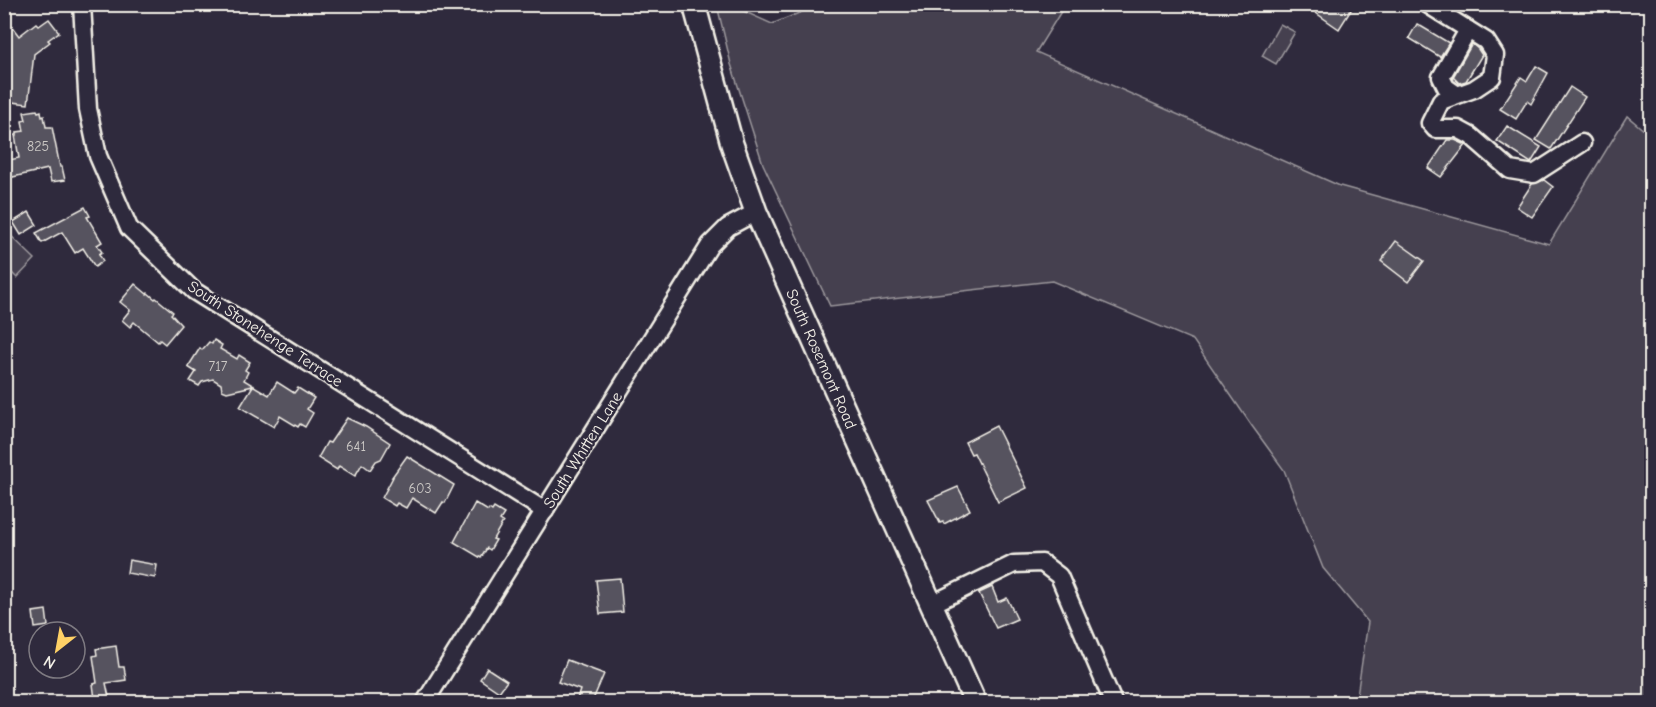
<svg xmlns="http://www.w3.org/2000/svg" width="1656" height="707" font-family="'Comic Neue',sans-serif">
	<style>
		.green { fill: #454050; stroke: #9c989c; stroke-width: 1.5 }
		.building { fill: #56525f; stroke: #f4f1e8; stroke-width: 1.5 }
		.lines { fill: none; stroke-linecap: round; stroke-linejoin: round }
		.minor-casing { stroke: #f4f1e8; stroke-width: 21 }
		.major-casing { stroke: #f4f1e8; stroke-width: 26 }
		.minor { stroke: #2f2a3d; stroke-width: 16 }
		.major { stroke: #2f2a3d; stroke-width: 21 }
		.labels { text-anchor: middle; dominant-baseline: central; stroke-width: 4.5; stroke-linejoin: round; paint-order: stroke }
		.number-label { font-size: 14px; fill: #ccc9c6 }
		.street-label { font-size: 16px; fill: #f4f1e8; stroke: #2f2a3d }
	</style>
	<rect width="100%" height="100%" fill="#2f2a3d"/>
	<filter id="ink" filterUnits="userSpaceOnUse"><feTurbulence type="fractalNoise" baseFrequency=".0167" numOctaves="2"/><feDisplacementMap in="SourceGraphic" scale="12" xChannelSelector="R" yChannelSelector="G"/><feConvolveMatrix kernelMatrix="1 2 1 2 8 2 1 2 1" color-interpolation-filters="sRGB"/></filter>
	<g filter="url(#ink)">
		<!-- green -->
		<g class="green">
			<path d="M 717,5 L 742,5 L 741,10 L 772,24 L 819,5 L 1065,5 L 1036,52 L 1340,186 L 1549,244 L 1627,116 L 1652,137 L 1651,702 L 1356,702 L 1368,622 L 1323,568 L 1284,470 L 1252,426 L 1193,340 L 1052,281 L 830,306 L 763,164 L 731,64 Z"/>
			<path d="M 1280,24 L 1295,32 L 1276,64 L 1262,56 Z"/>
			<path d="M 5,230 L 35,259 L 17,278 L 5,266 Z"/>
		</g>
		<!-- building -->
		<g class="building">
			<path d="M 1303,4 L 1342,4 L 1351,10 L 1339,29 Z"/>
			<path d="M 49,19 L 59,32 L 48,40 L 50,42 L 34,54 L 28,104 L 4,101 L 4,34 L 13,28 L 19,36 L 36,23 L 39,26 Z"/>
			<path d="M 1417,24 L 1449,43 L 1440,57 L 1409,38 Z"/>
			<path d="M 1472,44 L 1478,49 L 1482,55 L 1466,81 L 1459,83 L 1453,77 Z"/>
			<path d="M 1536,66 L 1548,73 L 1531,104 L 1527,101 L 1516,119 L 1500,109 L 1521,77 L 1527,81 Z"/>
			<path d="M 1570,87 L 1585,97 L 1551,149 L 1536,140 Z"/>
			<path d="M 37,110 L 38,112 L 41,111 L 42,117 L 44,116 L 46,127 L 52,127 L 60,167 L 62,167 L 65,180 L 51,182 L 48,169 L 4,179 L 4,161 L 19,158 L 15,135 L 17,135 L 17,132 L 24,131 L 22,121 L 26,120 L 24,112 Z"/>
			<path d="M 1507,126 L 1541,147 L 1531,163 L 1497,141 Z"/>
			<path d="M 1447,140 L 1455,140 L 1466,145 L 1441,177 L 1428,168 Z"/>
			<path d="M 1544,180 L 1553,187 L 1532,217 L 1517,207 L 1532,184 Z"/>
			<path d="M 85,207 L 90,216 L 87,217 L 102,242 L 97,245 L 102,252 L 99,254 L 103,261 L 95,267 L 83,248 L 75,253 L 62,232 L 42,243 L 36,233 Z"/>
			<path d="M 29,212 L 37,225 L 21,235 L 13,222 Z"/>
			<path d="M 1396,241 L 1424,261 L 1408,282 L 1381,261 Z"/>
			<path d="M 135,284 L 147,294 L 148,293 L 155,299 L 156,298 L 173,312 L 171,314 L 181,325 L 165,344 L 160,340 L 158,342 L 134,322 L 130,327 L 122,320 L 130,310 L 120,302 Z"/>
			<path d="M 214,340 L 222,345 L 220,349 L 237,359 L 239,355 L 250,362 L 245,370 L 248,372 L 244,380 L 269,395 L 277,382 L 294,393 L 298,388 L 314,398 L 307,409 L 313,413 L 305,427 L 300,424 L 298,427 L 280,416 L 274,427 L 240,407 L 253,386 L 227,392 L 222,390 L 221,384 L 213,379 L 202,382 L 199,386 L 190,381 L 196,372 L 188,367 L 200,348 L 202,350 L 209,342 L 212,344 Z"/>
			<path d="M 347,418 L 366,427 L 390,443 L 381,459 L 376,461 L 370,470 L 362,464 L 355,476 L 339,466 L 337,470 L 318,458 L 327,442 L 330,443 Z"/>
			<path d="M 996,426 L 1027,488 L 998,502 L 974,453 L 971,454 L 965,442 Z"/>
			<path d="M 407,456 L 454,485 L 445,503 L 443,502 L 436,513 L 412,498 L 406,508 L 397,503 L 395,506 L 382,498 L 393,477 L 392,477 Z"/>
			<path d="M 958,487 L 970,510 L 944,524 L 943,522 L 940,523 L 928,500 Z"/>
			<path d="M 475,503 L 488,511 L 489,509 L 492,511 L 494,508 L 504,514 L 500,520 L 503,522 L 493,539 L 496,540 L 490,550 L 487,548 L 481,558 L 454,542 Z"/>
			<path d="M 129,560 L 157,565 L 155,578 L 127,573 Z"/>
			<path d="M 620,578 L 623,612 L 600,614 L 596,580 Z"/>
			<path d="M 992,587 L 998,602 L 1007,598 L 1017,619 L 996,628 L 979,593 Z"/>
			<path d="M 46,610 L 48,626 L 35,628 L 33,612 Z"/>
			<path d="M 116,646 L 119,667 L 124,667 L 126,680 L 106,683 L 109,697 L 95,699 L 93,684 L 97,683 L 93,656 L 97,655 L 96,649 Z"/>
			<path d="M 567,660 L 604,674 L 592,702 L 577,699 L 580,690 L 558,682 Z"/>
			<path d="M 487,668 L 507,681 L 499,692 L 480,679 Z"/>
		</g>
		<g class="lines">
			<!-- minor casing -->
			<g class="minor-casing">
				<g id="minor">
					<path d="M 82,4 L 88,109 L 98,156 L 129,228 L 194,291 L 545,511"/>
					<path d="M 1427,4 L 1486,41 L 1495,55 L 1492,77 L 1474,89 L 1441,101 L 1430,123 L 1435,129 L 1458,129 L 1471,136 L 1510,170 L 1534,174 L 1582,143"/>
					<path d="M 1456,94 L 1446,87 L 1441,77 L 1468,30"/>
					<path d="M 932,604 L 1014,564 L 1042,563 L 1059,576 L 1113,702"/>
					<path d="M 425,702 L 710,245 L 728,227 L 756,212"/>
				</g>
			</g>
			<!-- major casing -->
			<g class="major-casing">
				<path id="major" d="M 694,4 L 732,144 L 756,212 L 975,702"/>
			</g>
			<!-- minor -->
			<use href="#minor" class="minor"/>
			<!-- major -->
			<use href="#major" class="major"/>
		</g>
	</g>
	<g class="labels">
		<!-- number labels -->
		<g class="number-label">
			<text x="38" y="146">825</text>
			<text x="218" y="366">717</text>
			<text x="356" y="446">641</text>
			<text x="420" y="488">603</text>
		</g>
		<!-- street labels -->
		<g class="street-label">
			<text transform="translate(265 334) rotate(33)">South Stonehenge Terrace</text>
			<text transform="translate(821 359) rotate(66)">South Rosemont Road</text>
			<text transform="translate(583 450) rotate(-58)">South Whitten Lane</text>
		</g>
	</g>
	<!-- margin -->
	<rect width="1656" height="707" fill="none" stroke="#2f2a3d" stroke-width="24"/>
	<rect x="12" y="12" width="1632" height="683" fill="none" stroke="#f4f1e8" stroke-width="2" filter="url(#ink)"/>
	<!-- north arrow -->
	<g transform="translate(57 650) rotate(211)"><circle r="28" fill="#2f2a3d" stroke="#7e7a81" stroke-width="1.5"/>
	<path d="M0-4.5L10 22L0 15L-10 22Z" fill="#ffd166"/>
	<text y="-9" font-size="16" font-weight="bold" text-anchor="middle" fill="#f4f1e8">N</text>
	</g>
</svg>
